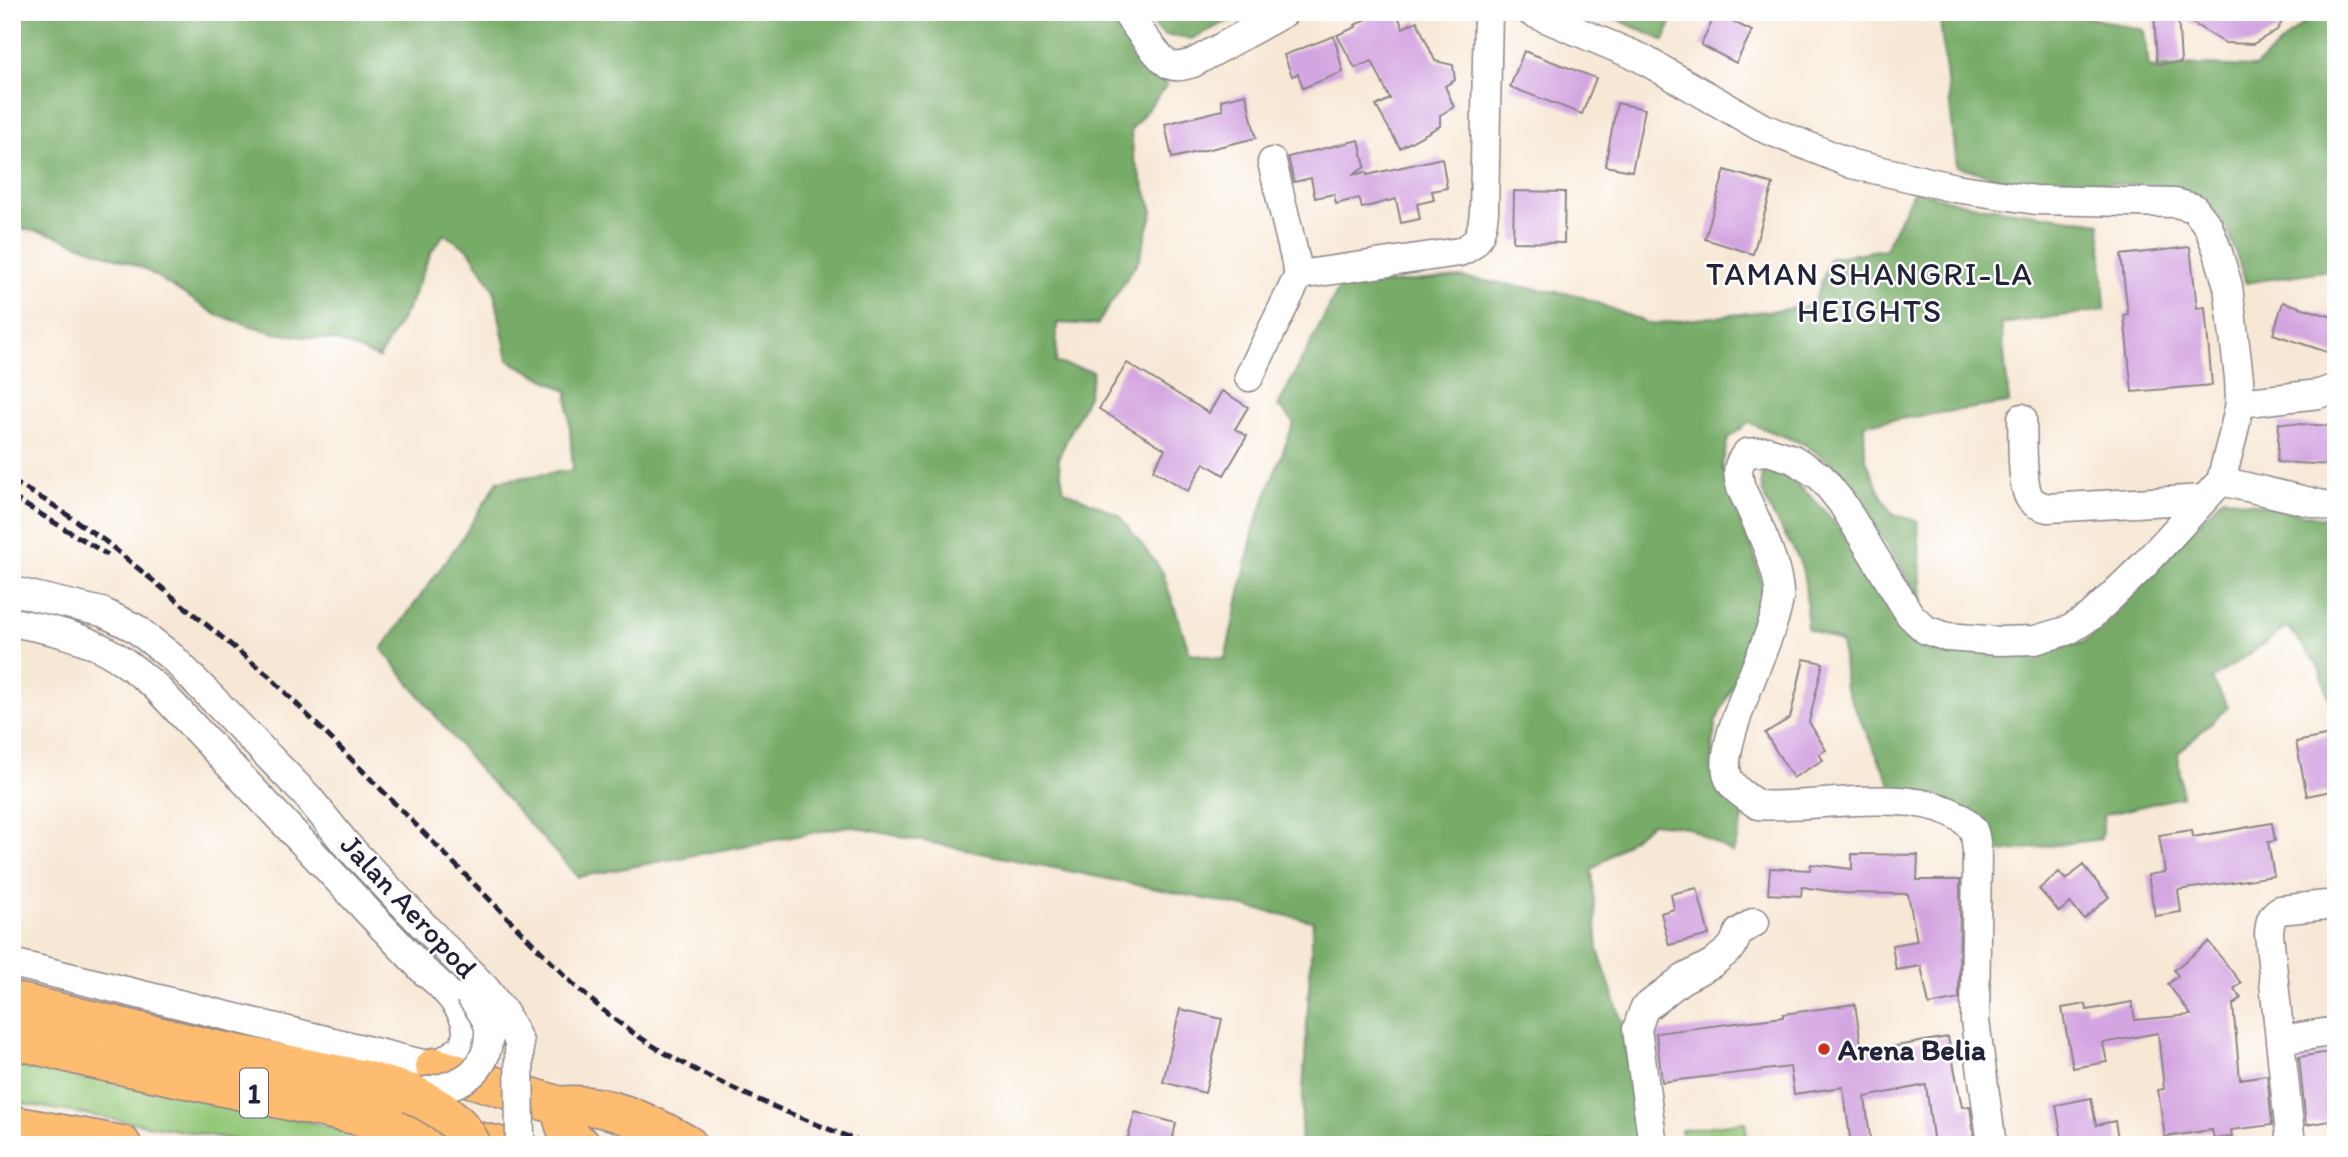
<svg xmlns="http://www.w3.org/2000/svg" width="2348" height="1157" font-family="Itim,sans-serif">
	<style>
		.green { fill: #94c778; stroke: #5b745a; stroke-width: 2 }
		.forest { fill: #77ac68; stroke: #4c6752; stroke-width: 2 }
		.building { fill: #d4a6e1 }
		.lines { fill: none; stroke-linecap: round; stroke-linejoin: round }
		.minor-casing { stroke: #8c8588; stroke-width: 31 }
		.highway-casing { stroke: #8c8588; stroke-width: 41 }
		.minor { stroke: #fff; stroke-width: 28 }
		.highway { stroke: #fdbc70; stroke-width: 38 }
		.rail { stroke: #22223b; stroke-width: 5; stroke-dasharray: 10 5; stroke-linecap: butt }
		.minor-bridge-casing { stroke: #8c8588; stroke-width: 31; stroke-linecap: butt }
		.highway-bridge-casing { stroke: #8c8588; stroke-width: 41; stroke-linecap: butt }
		.minor-bridge { stroke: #fff; stroke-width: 28 }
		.highway-bridge { stroke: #fdbc70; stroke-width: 38 }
		.poi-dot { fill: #c8321e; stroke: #fff; stroke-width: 2.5 }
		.labels { text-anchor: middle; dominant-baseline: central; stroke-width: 5; stroke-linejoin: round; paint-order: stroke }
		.shield { fill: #fff; stroke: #646476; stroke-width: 2 }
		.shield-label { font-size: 28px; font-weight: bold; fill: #22223b }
		.street-label { font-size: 30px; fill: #22223b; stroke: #fff }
		.poi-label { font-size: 30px; font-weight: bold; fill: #22223b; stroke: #fff; text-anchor: start }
		.neighbourhood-label { font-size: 32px; letter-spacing: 2px; fill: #22223b; stroke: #fff }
	</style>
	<rect width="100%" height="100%" fill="#fff"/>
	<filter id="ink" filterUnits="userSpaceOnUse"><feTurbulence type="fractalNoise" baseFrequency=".0143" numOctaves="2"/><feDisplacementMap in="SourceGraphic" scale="14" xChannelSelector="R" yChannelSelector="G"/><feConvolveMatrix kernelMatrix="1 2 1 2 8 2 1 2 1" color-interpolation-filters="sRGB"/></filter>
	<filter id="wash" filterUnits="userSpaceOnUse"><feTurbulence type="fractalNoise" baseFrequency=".00686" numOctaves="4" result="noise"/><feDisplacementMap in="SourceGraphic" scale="28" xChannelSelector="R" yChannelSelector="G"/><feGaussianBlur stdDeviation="1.57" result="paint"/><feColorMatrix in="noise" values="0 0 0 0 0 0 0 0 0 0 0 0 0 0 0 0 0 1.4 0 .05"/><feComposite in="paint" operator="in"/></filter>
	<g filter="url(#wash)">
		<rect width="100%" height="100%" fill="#f7e8d5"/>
		<!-- green -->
		<g class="green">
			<path d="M 12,1053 L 408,1145 L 265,1145 L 12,1102 Z"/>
			<path d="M 1745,1122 L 1748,1145 L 1683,1145 L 1681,1130 Z"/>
		</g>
		<!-- forest -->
		<g class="forest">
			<path d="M 12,12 L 1106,12 L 1167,85 L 1131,130 L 1133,156 L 1153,211 L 1139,259 L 1097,325 L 1057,323 L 1056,363 L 1093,371 L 1088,396 L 1058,458 L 1064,490 L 1119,515 L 1162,571 L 1190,653 L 1225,659 L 1255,525 L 1294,422 L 1278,406 L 1339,288 L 1459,277 L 1577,295 L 1650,324 L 1813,306 L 1830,258 L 1885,249 L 1914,190 L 1964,204 L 2100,223 L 2105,310 L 2001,324 L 2009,403 L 1864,424 L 1865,457 L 1879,491 L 1892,514 L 1918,521 L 1922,603 L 1841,470 L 1804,444 L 1749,423 L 1728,438 L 1722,465 L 1727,488 L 1755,556 L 1762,587 L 1760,611 L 1752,644 L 1715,723 L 1711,772 L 1722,796 L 1745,813 L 1733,853 L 1687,827 L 1652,823 L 1592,870 L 1598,950 L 1624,1028 L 1638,1145 L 1300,1145 L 1313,921 L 849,826 L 578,877 L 476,766 L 382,649 L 461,540 L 498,481 L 573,470 L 567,391 L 508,360 L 494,290 L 469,250 L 444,234 L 430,254 L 410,304 L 379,358 L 337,341 L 274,333 L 217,315 L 143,268 L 51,234 L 12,227 Z"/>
			<path d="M 1142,12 L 1247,12 L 1191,39 L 1163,35 Z"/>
			<path d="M 1601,12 L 1675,12 L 1664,41 Z"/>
			<path d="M 1939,12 L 2064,12 L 2144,30 L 2149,68 L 2202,65 L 2255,67 L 2310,17 L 2310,12 L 2336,12 L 2336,269 L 2246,283 L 2228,231 L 2206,198 L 2167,187 L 2070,180 L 2011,182 L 1957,166 Z"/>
			<path d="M 1772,470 C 1828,494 1866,571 1899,621 L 2038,652 L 2082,643 L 2103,628 L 2223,497 L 2336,521 L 2336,719 L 2318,665 L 2288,627 L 2212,679 L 2228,707 L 2178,753 L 2182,797 L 2104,815 L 2101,839 L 1994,853 L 1989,829 L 1971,811 L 1894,792 L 1845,687 L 1842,643 L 1807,628 C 1806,605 1808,580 1798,558 C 1788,535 1755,498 1762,473 Z"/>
		</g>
		<g id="blocks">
			<!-- building -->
			<g class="building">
				<path d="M 1381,12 L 1396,12 L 1403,28 L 1417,21 L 1435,61 L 1453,65 L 1455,80 L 1445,86 L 1454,107 L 1440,115 L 1440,126 L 1400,148 L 1376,106 L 1390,99 L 1372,61 L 1355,68 L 1337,35 L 1356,27 L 1355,25 Z"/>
				<path d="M 2154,12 L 2288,12 L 2277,30 L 2253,44 L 2225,43 L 2178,14 L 2181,63 L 2157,64 Z"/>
				<path d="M 1716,13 L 1752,31 L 1736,63 L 1701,45 Z"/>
				<path d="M 1334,36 L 1343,72 L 1303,88 L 1298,74 L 1292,76 L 1284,55 Z"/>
				<path d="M 1524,51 L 1596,78 L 1582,114 L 1510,87 Z"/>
				<path d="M 1246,94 L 1256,138 L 1172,158 L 1165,124 L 1223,110 L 1221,100 Z"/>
				<path d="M 1617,103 L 1645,109 L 1632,171 L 1605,166 Z"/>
				<path d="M 1359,140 L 1365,167 L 1352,175 L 1366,172 L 1367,175 L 1442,158 L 1447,188 L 1432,191 L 1434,200 L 1417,204 L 1420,219 L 1401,223 L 1396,199 L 1362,208 L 1359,198 L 1336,204 L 1334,194 L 1315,198 L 1311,178 L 1294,182 L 1288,157 Z"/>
				<path d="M 1725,170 L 1773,184 L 1753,254 L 1705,239 Z"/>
				<path d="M 1514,191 L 1565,192 L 1564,243 L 1513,242 Z"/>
				<path d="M 2190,247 L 2197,308 L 2205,307 L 2212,385 L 2132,392 L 2124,315 L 2128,314 L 2121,255 Z"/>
				<path d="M 2283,302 L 2336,318 L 2336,355 L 2273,334 Z"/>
				<path d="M 1127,363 L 1209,413 L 1222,391 L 1248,407 L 1235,429 L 1247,436 L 1224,475 L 1204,463 L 1188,491 L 1153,470 L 1165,449 L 1099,409 Z"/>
				<path d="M 2279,423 L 2333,426 L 2331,465 L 2277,462 Z"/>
				<path d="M 1804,659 L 1823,663 L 1809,722 L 1826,750 L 1819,754 L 1823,760 L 1793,778 L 1765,733 L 1790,718 Z"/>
				<path d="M 2330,735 L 2336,762 L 2336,790 L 2307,796 L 2296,742 Z"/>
				<path d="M 2272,823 L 2275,841 L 2268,842 L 2274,876 L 2178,890 L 2181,912 L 2155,916 L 2148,875 L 2165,872 L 2159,835 L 2192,830 L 2193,837 Z"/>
				<path d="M 1852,854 L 1918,855 L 1917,880 L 1960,880 L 1959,999 L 1929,1005 L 1921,966 L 1896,970 L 1892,945 L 1917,941 L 1908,894 L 1843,893 L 1802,887 L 1801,896 L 1768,894 L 1770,868 L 1810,870 L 1811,864 L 1852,869 Z"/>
				<path d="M 2083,865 L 2109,897 L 2084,919 L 2070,903 L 2059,912 L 2039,889 L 2059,872 L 2066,880 Z"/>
				<path d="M 1697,888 L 1709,935 L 1669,945 L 1661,913 L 1674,909 L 1671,894 Z"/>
				<path d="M 2209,942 L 2241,983 L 2234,989 L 2241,998 L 2233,1005 L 2240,1079 L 2267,1075 L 2272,1125 L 2231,1130 L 2232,1137 L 2214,1139 L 2212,1130 L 2165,1137 L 2158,1090 L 2164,1089 L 2158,1033 L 2103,1043 L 2107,1062 L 2073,1068 L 2062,1008 L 2086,1004 L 2087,1010 L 2132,1002 L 2135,1020 L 2191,1015 L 2168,984 L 2178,976 L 2174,970 Z"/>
				<path d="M 1855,1004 L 1862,1052 L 1948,1037 L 1962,1107 L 1970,1106 L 1975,1145 L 1934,1145 L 1926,1085 L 1865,1097 L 1871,1145 L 1851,1145 L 1843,1087 L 1794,1094 L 1790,1067 L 1662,1082 L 1656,1033 L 1783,1017 L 1783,1014 Z"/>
				<path d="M 1180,1009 L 1222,1019 L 1205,1093 L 1163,1082 Z"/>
				<path d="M 2336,1051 L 2336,1120 L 2306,1125 L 2299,1057 Z"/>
				<path d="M 2091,1098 L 2096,1125 L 2115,1121 L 2119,1145 L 2063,1145 L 2056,1105 Z"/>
				<path d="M 1135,1112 L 1176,1123 L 1171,1145 L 1126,1145 Z"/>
			</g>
		</g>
	</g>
	<g filter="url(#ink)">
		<use href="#blocks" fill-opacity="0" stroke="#8c8588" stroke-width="2"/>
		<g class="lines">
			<!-- minor casing -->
			<g class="minor-casing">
				<g id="minor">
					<path d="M 1125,12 C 1134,23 1160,61 1170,65 C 1177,68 1186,65 1193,63 L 1285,12"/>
					<path d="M 1531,12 L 1641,58 L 1761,127 L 1852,164 L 1955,188 L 2036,200 L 2175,203 L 2194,208 L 2208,226 L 2217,249 L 2228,286 L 2239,378 L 2240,403 L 2233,435 L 2221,481 L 2143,566 L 2091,616 L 2069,630 L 2035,640 L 1999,641 L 1947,637 L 1926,630 L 1910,615 L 1842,503 L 1821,477 L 1793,459 L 1768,451 L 1747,453 C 1736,465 1737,472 1741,488 C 1753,514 1781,569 1779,598 C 1775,639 1710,750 1730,781 C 1736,792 1748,798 1758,805 C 1813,810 1938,780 1973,830 C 1976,836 1976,844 1977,851 L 1975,1021 L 1992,1145"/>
					<path d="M 1272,162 L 1299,275 L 1459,252 C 1479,245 1482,232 1484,212 L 1488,12"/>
					<path d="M 1249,377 L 1299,275"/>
					<path d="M 2240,403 L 2319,394 L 2336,388"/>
					<path d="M 2022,418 C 2023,436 2021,483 2029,497 C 2033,504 2041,506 2048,508 L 2204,499"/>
					<path d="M 2221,481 L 2336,508"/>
					<path d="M 12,591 L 102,612 L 135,628 L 173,658 L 308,797 L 345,843 L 423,925"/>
					<path d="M 12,622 C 42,628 74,634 101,648 C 121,658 138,672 155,686 L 425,972 C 440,983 466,1010 467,1030 C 467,1035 465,1041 464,1047 L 435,1067 L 12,963"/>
					<path d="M 2281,1040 L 2336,1031"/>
					<path d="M 1653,1145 L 1637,1029 L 1644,1009 L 1681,980 L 1713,963 L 1732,947 L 1739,932 L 1755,922"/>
					<path d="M 2291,1145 L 2269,934 C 2270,923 2270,916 2280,910 L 2336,904"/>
				</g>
			</g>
			<!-- highway casing -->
			<g class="highway-casing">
				<g id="highway">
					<path d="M 12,1001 L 216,1050 L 365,1080 L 412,1094"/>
					<path d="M 12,1039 L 96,1060 L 496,1145"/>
					<path d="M 435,1067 L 560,1106 C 604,1100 651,1124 688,1145"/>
					<path d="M 560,1106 C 563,1122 566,1137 581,1145"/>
					<path d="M 12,1125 L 122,1145"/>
				</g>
			</g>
			<!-- minor -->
			<use href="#minor" class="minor"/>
			<!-- highway -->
			<use href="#highway" class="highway"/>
			<!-- rail -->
			<g class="rail">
				<path d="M 12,481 L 53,505 L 105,541 L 270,677 L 575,986 C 592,1000 607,1015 625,1027 C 696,1078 788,1113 869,1145"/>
				<path d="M 12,497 L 108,555"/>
			</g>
			<!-- minor-bridge casing -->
			<g class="minor-bridge-casing">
				<g id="minor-bridge">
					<path d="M 423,925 L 485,988 L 505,1014 L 519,1042 L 520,1145"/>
					<path d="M 412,1094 C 445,1088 482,1083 488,1043 C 489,1037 490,1028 487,1022 C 483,1012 475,1003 469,994"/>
				</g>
			</g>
			<!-- highway-bridge casing -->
			<g class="highway-bridge-casing">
				<path id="highway-bridge" d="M 412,1094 C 437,1107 459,1118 472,1145"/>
			</g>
			<!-- minor-bridge -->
			<use href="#minor-bridge" class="minor-bridge"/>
			<!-- highway-bridge -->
			<use href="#highway-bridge" class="highway-bridge"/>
		</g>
	</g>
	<!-- markers -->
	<circle class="poi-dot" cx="1824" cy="1049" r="7"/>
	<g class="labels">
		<!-- shield labels -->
		<rect class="shield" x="240" y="1068.5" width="28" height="49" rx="5"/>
		<g class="shield-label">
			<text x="254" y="1093">1</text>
		</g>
		<!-- street labels -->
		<g class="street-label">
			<text transform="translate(409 906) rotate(47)">Jalan Aeropod</text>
		</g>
		<!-- poi labels -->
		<g class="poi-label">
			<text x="1838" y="1049">Arena Belia</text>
		</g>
		<!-- neighbourhood labels -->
		<g class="neighbourhood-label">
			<text x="1870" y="274">TAMAN SHANGRI-LA<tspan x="1870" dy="37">HEIGHTS</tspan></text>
		</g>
	</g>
	<!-- margin -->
	<rect width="2348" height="1157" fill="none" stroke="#fff" stroke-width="42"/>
</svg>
